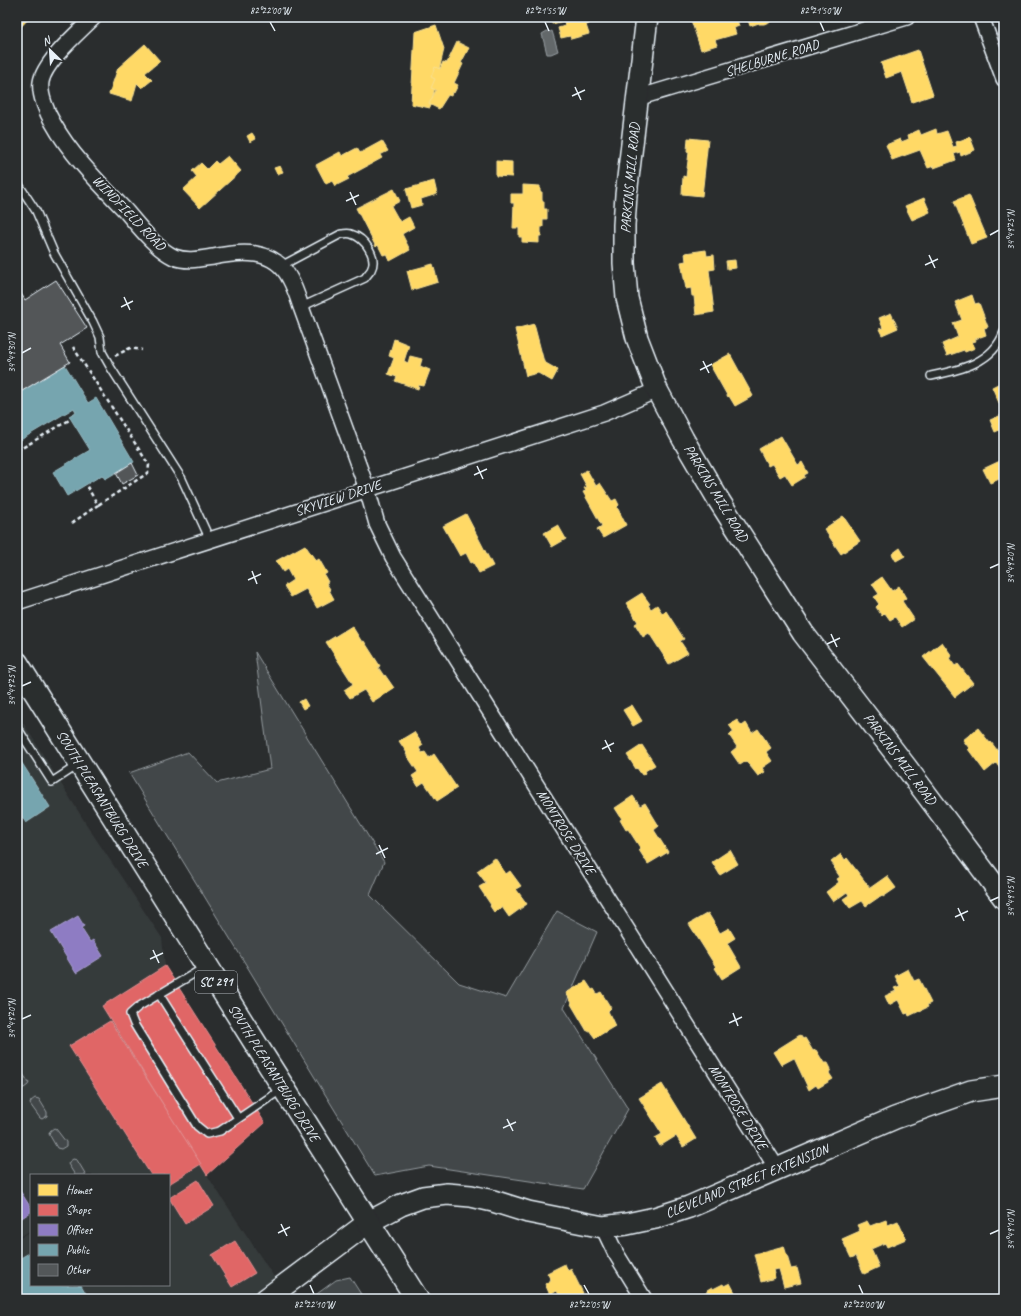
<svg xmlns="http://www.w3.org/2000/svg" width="1021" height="1316" font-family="Caveat,sans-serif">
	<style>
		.built { fill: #363a3b }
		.green { fill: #424648; stroke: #959ca0 }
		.water { fill: #63686b; stroke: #989fa3 }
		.homes { fill: #ffd966; stroke: #f8e092 }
		.shops { fill: #e06666; stroke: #e29092 }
		.offices { fill: #8e7cc3; stroke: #a99fd3 }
		.public { fill: #76a5af; stroke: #98bcc5 }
		.building { fill: #535759; stroke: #e8f1f8 }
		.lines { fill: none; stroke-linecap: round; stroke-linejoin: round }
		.lane-casing { stroke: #e8f1f8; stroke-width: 10 }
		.street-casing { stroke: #e8f1f8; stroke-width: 18 }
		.secondary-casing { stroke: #e8f1f8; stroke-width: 24 }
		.primary-casing { stroke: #e8f1f8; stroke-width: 25 }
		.path { stroke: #e8f1f8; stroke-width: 2.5; stroke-dasharray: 4 3; stroke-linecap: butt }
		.lane { stroke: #2a2d2e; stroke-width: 7 }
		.street { stroke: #2a2d2e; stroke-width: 15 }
		.secondary { stroke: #2a2d2e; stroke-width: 21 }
		.primary { stroke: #2a2d2e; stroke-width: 22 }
		.ticks { fill: none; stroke: #e8f1f8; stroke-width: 1.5 }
		.labels { text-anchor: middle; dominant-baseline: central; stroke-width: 4; stroke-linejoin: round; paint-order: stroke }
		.shield { fill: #2a2d2e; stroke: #afb6bb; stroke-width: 1 }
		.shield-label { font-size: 13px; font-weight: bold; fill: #e8f1f8 }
		.street-label { font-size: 14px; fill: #e8f1f8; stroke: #2a2d2e }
		.neatline { fill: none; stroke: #e8f1f8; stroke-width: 1.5 }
		.ticks-label { font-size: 10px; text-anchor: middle; fill: #e8f1f8 }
	</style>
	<rect width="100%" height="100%" fill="#2a2d2e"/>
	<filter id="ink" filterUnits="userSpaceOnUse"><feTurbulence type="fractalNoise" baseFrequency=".025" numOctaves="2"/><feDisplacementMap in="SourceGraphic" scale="8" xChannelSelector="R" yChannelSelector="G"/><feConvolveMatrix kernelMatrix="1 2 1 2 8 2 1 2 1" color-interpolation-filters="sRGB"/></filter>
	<g filter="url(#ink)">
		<!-- built -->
		<path class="built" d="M 17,713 L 90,830 L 162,938 L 165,966 L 265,1123 L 207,1175 L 276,1280 L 251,1299 L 17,1299 L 17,1240 L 31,1231 L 31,1285 L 169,1285 L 169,1175 L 31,1175 L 31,1230 L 17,1239 Z"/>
		<!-- green -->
		<g class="green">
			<path d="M 255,652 L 384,862 L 370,895 L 459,983 L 506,998 L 557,911 L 597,932 L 564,1008 L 628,1109 L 583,1189 L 429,1166 L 375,1176 L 129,773 L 188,752 L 217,783 L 270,769 Z"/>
			<path d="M 17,1068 L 19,1068 L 29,1083 L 28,1085 L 24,1088 L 20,1088 L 17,1083 Z"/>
			<path d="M 35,1098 L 39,1099 L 47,1112 L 47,1116 L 42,1119 L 40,1118 L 30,1104 L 31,1101 Z"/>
			<path d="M 54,1128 L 56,1129 L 66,1142 L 66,1146 L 61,1149 L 57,1148 L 49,1134 L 50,1131 Z"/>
			<path d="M 73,1159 L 77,1160 L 86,1175 L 75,1175 L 68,1164 L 69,1162 Z"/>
			<path d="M 350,1277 L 364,1299 L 310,1299 L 336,1280 Z"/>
		</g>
		<!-- water -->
		<path class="water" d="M 547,31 L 550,32 L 552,31 L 558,51 L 551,54 L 547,54 L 542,34 Z"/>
		<!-- homes -->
		<g class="homes">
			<path d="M 17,17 L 30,17 L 17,31 Z"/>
			<path d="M 542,17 L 587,18 L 589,24 L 586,25 L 589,34 L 571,39 L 570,36 L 561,38 L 558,28 L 565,26 L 564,21 L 552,24 L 551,18 L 543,20 Z"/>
			<path d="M 698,17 L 736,17 L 739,26 L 734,28 L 736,34 L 715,40 L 717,45 L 701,50 L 691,20 L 698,18 Z"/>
			<path d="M 747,17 L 781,17 L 764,24 L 759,24 L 759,23 L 750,26 Z"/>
			<path d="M 436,25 L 444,49 L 430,108 L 411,104 L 415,32 Z"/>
			<path d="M 457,42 L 469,48 L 461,63 L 463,64 L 454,83 L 458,85 L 454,93 L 452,92 L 451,96 L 448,95 L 439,109 L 429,104 L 436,90 L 431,88 L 435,79 L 431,77 L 435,67 L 440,69 L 443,62 L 447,63 Z"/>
			<path d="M 145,44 L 160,61 L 145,73 L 152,80 L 142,88 L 137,83 L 132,101 L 109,94 L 118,68 Z"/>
			<path d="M 918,50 L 933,95 L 912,102 L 902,72 L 886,78 L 881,63 Z"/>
			<path d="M 936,129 L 937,134 L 947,131 L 953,147 L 957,146 L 956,142 L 970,137 L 975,150 L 961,156 L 960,152 L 954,154 L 956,160 L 934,168 L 934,166 L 928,168 L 920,150 L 892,160 L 886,145 L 900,139 L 901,142 L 909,139 L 908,135 L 919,130 L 921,135 Z"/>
			<path d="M 252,133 L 256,139 L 250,142 L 247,136 Z"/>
			<path d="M 688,138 L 708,140 L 702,196 L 682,194 L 683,176 L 686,177 L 689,152 L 687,151 Z"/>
			<path d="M 382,141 L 388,151 L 380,155 L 382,158 L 347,177 L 349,179 L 335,186 L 332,181 L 326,184 L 316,165 L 340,152 L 342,156 L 357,148 L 360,153 Z"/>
			<path d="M 228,156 L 241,171 L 200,208 L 183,190 L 197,177 L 192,171 L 201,163 L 207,169 L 215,161 L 218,164 Z"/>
			<path d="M 496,161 L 512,162 L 512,177 L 496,176 Z"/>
			<path d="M 280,166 L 283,172 L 277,174 L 274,168 Z"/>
			<path d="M 434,181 L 437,194 L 421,199 L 422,205 L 411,208 L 406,189 Z"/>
			<path d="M 523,185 L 540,186 L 540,192 L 542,192 L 542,201 L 544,201 L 544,209 L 547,209 L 547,219 L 543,219 L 543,227 L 541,227 L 541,236 L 539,236 L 539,243 L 522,242 L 522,237 L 519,237 L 519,228 L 513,228 L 514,203 L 511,203 L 511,194 L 523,194 Z"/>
			<path d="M 394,189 L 400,201 L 391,206 L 400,222 L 409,217 L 414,227 L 402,234 L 410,250 L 390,261 L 387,254 L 383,255 L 378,245 L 376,247 L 356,208 Z"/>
			<path d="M 969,195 L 987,238 L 971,244 L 954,201 Z"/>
			<path d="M 924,198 L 930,212 L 912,220 L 905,206 Z"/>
			<path d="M 706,250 L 707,256 L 714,255 L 715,269 L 709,270 L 714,312 L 696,315 L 694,296 L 692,296 L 691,288 L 686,289 L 681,262 L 686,261 L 685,253 Z"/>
			<path d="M 735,260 L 736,268 L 727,269 L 726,261 Z"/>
			<path d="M 433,264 L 438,282 L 412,290 L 407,271 Z"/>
			<path d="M 972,295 L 975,304 L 979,303 L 988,327 L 984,328 L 986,335 L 975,339 L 976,341 L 972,342 L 975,348 L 965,352 L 964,350 L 947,356 L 942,344 L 958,337 L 953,323 L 962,320 L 955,302 Z"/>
			<path d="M 891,313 L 898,328 L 882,335 L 879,329 L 883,328 L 879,318 Z"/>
			<path d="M 534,324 L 544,362 L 558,370 L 552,381 L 538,373 L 526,376 L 515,329 Z"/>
			<path d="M 394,339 L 409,345 L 404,361 L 408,363 L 410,356 L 422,359 L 420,366 L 430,370 L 424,386 L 419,385 L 418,389 L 395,381 L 397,377 L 388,374 L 394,358 L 389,356 Z"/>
			<path d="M 730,354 L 753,396 L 735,406 L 729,396 L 728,397 L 710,365 Z"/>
			<path d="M 1004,381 L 1004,428 L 995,432 L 990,420 L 1004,414 L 992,387 Z"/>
			<path d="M 781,436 L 798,465 L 802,462 L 808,473 L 804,475 L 805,477 L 792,485 L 785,474 L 780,477 L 772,464 L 768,466 L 759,449 Z"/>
			<path d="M 1000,461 L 1004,469 L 1004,477 L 990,483 L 983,469 Z"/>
			<path d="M 587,470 L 596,486 L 600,483 L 612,501 L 616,499 L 619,505 L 617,507 L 626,525 L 603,538 L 597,529 L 602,526 L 583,492 L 586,491 L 584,488 L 587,487 L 580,474 Z"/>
			<path d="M 466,514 L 493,566 L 479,573 L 473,562 L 471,563 L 466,553 L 460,556 L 443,526 Z"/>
			<path d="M 843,516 L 860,541 L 841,554 L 824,529 Z"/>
			<path d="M 558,525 L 566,539 L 552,547 L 544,533 Z"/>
			<path d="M 305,545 L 316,561 L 319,559 L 327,573 L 324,575 L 328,582 L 326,583 L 330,589 L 329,590 L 334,599 L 317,608 L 306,589 L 291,597 L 284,586 L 293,580 L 287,569 L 283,572 L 276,561 Z"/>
			<path d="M 900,548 L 905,556 L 896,561 L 892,554 Z"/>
			<path d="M 882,577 L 892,591 L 899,586 L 906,598 L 902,601 L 914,619 L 902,627 L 895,617 L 890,620 L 885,613 L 882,616 L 876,607 L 879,604 L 874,597 L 879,594 L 872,584 Z"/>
			<path d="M 642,593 L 650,604 L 648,605 L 651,609 L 657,605 L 662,613 L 666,611 L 684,639 L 680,641 L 688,653 L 669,664 L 649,633 L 643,637 L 635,624 L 638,622 L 626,603 Z"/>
			<path d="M 352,626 L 362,642 L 364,641 L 380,666 L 378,667 L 384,676 L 385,675 L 394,688 L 372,702 L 364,690 L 350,698 L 344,690 L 353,684 L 326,642 Z"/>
			<path d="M 942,642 L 952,656 L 949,658 L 955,666 L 958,664 L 973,683 L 955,697 L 923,657 Z"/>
			<path d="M 304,699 L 308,706 L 303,709 L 299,702 Z"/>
			<path d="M 632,705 L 642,721 L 633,726 L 623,710 Z"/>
			<path d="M 737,720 L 742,726 L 746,723 L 752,733 L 758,729 L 771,748 L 766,752 L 772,761 L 762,768 L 765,772 L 758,776 L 746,761 L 740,765 L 731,752 L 737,747 L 729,735 L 734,732 L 729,725 Z"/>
			<path d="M 978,728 L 990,743 L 991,742 L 997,750 L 1001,747 L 1004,750 L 1004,774 L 996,763 L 985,772 L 968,749 L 969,748 L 963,740 Z"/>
			<path d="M 414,732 L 423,745 L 419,748 L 422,753 L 425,752 L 429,758 L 434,754 L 457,788 L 437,801 L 424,782 L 418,786 L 412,776 L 418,772 L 406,754 L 407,753 L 399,741 Z"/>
			<path d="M 642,745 L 655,765 L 645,771 L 646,773 L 642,775 L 637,768 L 636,769 L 627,755 Z"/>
			<path d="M 633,796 L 640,806 L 645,803 L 659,826 L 654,830 L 668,852 L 648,864 L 639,850 L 641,849 L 628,829 L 626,830 L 620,820 L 622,819 L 615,808 Z"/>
			<path d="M 730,850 L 738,864 L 720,875 L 712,862 Z"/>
			<path d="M 841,854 L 845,860 L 847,858 L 870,888 L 887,876 L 896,888 L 883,897 L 882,895 L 866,906 L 862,901 L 850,908 L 843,899 L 849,895 L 847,892 L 833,902 L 826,892 L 839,882 L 837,879 L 840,877 L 834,868 L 835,867 L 831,862 Z"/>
			<path d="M 495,858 L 506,874 L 510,871 L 521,886 L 516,889 L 527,904 L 509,917 L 502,907 L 494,912 L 490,906 L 491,905 L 479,887 L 486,883 L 477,871 Z"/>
			<path d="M 708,913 L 720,933 L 729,928 L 735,938 L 727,943 L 741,967 L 722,979 L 715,968 L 716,967 L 689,924 Z"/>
			<path d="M 908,969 L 914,981 L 919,979 L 931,1003 L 927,1005 L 928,1007 L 909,1016 L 908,1013 L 905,1014 L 898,1000 L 889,1005 L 885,996 L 896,991 L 894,988 L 900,986 L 895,976 Z"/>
			<path d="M 586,981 L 592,990 L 594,989 L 597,994 L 601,992 L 611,1008 L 608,1011 L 615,1026 L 595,1038 L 589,1030 L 587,1031 L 571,1004 L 572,1003 L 566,993 Z"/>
			<path d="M 800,1035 L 803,1039 L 805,1038 L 813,1051 L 816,1050 L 824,1063 L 828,1063 L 831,1069 L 829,1073 L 833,1079 L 818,1088 L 816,1085 L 809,1090 L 794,1058 L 781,1065 L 773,1052 Z"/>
			<path d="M 662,1084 L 696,1139 L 683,1147 L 676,1136 L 660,1146 L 655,1138 L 662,1134 L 639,1098 Z"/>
			<path d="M 886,1220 L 888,1225 L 898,1221 L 906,1239 L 887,1247 L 885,1243 L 871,1249 L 879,1267 L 864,1274 L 856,1256 L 851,1258 L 842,1239 L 860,1231 L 857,1225 L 867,1221 L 870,1226 Z"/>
			<path d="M 784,1246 L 791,1269 L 797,1268 L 801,1283 L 784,1287 L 779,1269 L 773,1270 L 775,1278 L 761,1282 L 754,1254 Z"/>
			<path d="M 565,1264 L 568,1271 L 571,1269 L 583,1293 L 582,1294 L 584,1299 L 561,1299 L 557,1291 L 550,1295 L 545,1284 L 551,1280 L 547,1273 Z"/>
			<path d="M 730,1283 L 738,1298 L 699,1299 L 698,1297 L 708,1291 L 707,1290 L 712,1287 L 713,1289 L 723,1284 L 724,1286 Z"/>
		</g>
		<!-- shops -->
		<g class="shops">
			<path d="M 165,966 L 265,1123 L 207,1175 L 102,1006 Z"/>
			<path d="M 110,1021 L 201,1164 L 169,1184 L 169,1175 L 151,1175 L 69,1046 Z"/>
			<path d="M 198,1180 L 214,1206 L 185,1224 L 169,1198 Z"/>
			<path d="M 235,1241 L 255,1273 L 232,1287 L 212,1255 Z"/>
		</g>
		<!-- offices -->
		<g class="offices">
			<path d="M 78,916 L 84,926 L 81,928 L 90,942 L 93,940 L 103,956 L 76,973 L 51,932 Z"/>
			<path d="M 17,1186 L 31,1208 L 31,1212 L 17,1221 Z"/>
		</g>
		<!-- public -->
		<g class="public">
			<path d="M 65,365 L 88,403 L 96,398 L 134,462 L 105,479 L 102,475 L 67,496 L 53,472 L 90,450 L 69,416 L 76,412 L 74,408 L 17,442 L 17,394 Z"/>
			<path d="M 18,757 L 50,807 L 26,823 L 17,809 L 17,758 Z"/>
			<path d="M 31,1252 L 31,1285 L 81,1285 L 89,1299 L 17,1299 L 17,1260 Z"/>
		</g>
		<!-- building -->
		<g class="building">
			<path d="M 56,280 L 87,328 L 60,345 L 70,362 L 17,394 L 17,287 L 25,300 Z"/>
			<path d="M 132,463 L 138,475 L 122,484 L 116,473 Z"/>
		</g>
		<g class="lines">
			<!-- lane casing -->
			<g class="lane-casing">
				<g id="lane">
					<path d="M 17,182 L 36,211 L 54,253 L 93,322 L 100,337 L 102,352 L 111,368 L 182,479 L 210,540"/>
					<path d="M 281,266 L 341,234 C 344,234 348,233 351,234 C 365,238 378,257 371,270 C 369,273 366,276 365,278 L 301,307"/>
					<path d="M 931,376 C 960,370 993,363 1004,332"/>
					<path d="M 20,732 L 52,782 L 78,765"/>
					<path d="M 205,967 L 138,1007 L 130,1014 L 134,1024 L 197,1126 L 207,1134 L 220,1131 L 282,1089"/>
					<path d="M 159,994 L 238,1118"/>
				</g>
			</g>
			<!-- street casing -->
			<g class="street-casing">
				<g id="street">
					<path d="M 94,17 C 79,32 44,62 41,82 C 39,94 47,113 53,123 C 70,154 99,183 124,209 C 138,225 155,248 174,257 C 187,262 200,259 213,257 C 241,251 275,248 290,279 C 295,288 298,298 301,307 L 367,489 L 377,524 L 393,557 L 778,1170"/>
					<path d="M 981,17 L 1004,79"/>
					<path d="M 637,98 L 907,17"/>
					<path d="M 17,602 L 604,413 L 657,390"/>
					<path d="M 603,1227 L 615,1252 L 644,1299"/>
				</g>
			</g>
			<!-- secondary casing -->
			<g class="secondary-casing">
				<g id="secondary">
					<path d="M 647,17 L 626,195 L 624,225 L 624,263 L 627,298 L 637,338 L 657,390 L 683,439 L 718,499 L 803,633 L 906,767 L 1004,898"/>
					<path d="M 266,1299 L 369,1222 L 401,1205 L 423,1197 L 447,1194 L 471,1196 L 493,1201 L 528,1212 L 603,1227 L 627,1224 L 655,1218 L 689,1207 L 895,1118 L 971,1091 L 1004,1086"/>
				</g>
			</g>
			<!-- primary casing -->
			<g class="primary-casing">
				<path id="primary" d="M 17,663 L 259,1049 L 417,1299"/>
			</g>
			<!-- path -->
			<g class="path">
				<path d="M 73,347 L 149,465 L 148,473 L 98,505"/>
				<path d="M 115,356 L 130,348 L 142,350"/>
				<path d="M 17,451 L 71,419"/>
				<path d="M 72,523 L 98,505 L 86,485"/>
				<path d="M 245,1299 L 250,1296"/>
			</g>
			<!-- lane -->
			<use href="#lane" class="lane"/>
			<!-- street -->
			<use href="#street" class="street"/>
			<!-- secondary -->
			<use href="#secondary" class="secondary"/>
			<!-- primary -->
			<use href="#primary" class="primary"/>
		</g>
	</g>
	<!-- ticks -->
	<path class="ticks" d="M 270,22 L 275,31M 545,22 L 549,31M 820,22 L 824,31M 575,87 L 581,100M 572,96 L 585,90M 350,192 L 356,205M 346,201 L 359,195M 990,235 L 999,230M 929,255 L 935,268M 925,265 L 938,259M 124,297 L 130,310M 121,307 L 133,301M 22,353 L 31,348M 703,361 L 709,373M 700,370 L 712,364M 477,466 L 483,479M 474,475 L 487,469M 990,568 L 999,564M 252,571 L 257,584M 248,580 L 261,574M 831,634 L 837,647M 827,644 L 840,638M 22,686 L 31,682M 605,740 L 611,752M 602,749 L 614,743M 379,845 L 385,858M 376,854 L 388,848M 990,901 L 999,897M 958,908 L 964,921M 955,917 L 968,911M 153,950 L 159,963M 150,959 L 163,953M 733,1013 L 738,1026M 22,1019 L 31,1015M 729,1023 L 742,1017M 507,1119 L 513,1131M 503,1128 L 516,1122M 281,1224 L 287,1236M 278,1233 L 290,1227M 990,1234 L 999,1230M 310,1285 L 314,1294M 584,1285 L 589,1294M 859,1285 L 863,1294"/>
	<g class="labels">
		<!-- shield labels -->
		<rect class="shield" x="195" y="971" width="42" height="22" rx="3"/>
		<g class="shield-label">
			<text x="216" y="982">SC 291</text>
		</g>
		<!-- street labels -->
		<g class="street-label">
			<text transform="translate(772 58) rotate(-17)">SHELBURNE ROAD</text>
			<text transform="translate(630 178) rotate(-85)">PARKINS MILL ROAD</text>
			<text transform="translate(129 213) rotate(46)">WINDFIELD ROAD</text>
			<text transform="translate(716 493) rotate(59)">PARKINS MILL ROAD</text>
			<text transform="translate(338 498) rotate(-18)">SKYVIEW DRIVE</text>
			<text transform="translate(900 759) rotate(53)">PARKINS MILL ROAD</text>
			<text transform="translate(102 799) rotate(58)">SOUTH PLEASANTBURG DRIVE</text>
			<text transform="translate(566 832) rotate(58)">MONTROSE DRIVE</text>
			<text transform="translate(274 1073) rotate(58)">SOUTH PLEASANTBURG DRIVE</text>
			<text transform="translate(738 1107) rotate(58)">MONTROSE DRIVE</text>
			<text transform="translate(747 1181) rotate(-22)">CLEVELAND STREET EXTENSION</text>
		</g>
	</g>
	<!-- margin -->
	<rect width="1021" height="1316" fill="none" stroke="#2a2d2e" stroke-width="44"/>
	<!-- legend -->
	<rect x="30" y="1174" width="140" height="112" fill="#2a2d2e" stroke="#767b7f"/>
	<rect x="38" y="1184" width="20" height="12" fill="#ffd966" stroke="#767b7f"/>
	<text x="66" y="1194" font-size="12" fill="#e8f1f8">Homes</text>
	<rect x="38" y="1204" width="20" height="12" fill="#e06666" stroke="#767b7f"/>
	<text x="66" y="1214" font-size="12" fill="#e8f1f8">Shops</text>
	<rect x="38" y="1224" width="20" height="12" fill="#8e7cc3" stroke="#767b7f"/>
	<text x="66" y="1234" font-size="12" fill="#e8f1f8">Offices</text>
	<rect x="38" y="1244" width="20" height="12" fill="#76a5af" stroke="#767b7f"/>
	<text x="66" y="1254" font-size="12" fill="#e8f1f8">Public</text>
	<rect x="38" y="1264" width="20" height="12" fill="#535759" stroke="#767b7f"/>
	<text x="66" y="1274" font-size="12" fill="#e8f1f8">Other</text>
	<!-- north arrow -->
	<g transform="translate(50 50) rotate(335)" stroke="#2a2d2e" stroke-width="3" paint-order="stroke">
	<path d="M0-3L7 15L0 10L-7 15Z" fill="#e8f1f8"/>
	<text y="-6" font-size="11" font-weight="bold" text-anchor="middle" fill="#e8f1f8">N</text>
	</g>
	<rect x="22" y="22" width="977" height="1272" class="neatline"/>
	<g class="ticks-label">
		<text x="270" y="14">82°22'00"W</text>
		<text x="545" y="14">82°21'55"W</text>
		<text x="820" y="14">82°21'50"W</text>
		<text transform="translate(1010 230) rotate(-90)" y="4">34°49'25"N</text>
		<text transform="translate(11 353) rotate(-90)" y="4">34°49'30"N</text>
		<text transform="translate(1010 564) rotate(-90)" y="4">34°49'20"N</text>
		<text transform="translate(11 686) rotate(-90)" y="4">34°49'25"N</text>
		<text transform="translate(1010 897) rotate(-90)" y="4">34°49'15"N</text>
		<text transform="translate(11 1019) rotate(-90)" y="4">34°49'20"N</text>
		<text transform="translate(1010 1230) rotate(-90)" y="4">34°49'10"N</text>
		<text x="314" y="1308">82°22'10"W</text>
		<text x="589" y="1308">82°22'05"W</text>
		<text x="863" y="1308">82°22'00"W</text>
	</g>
</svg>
